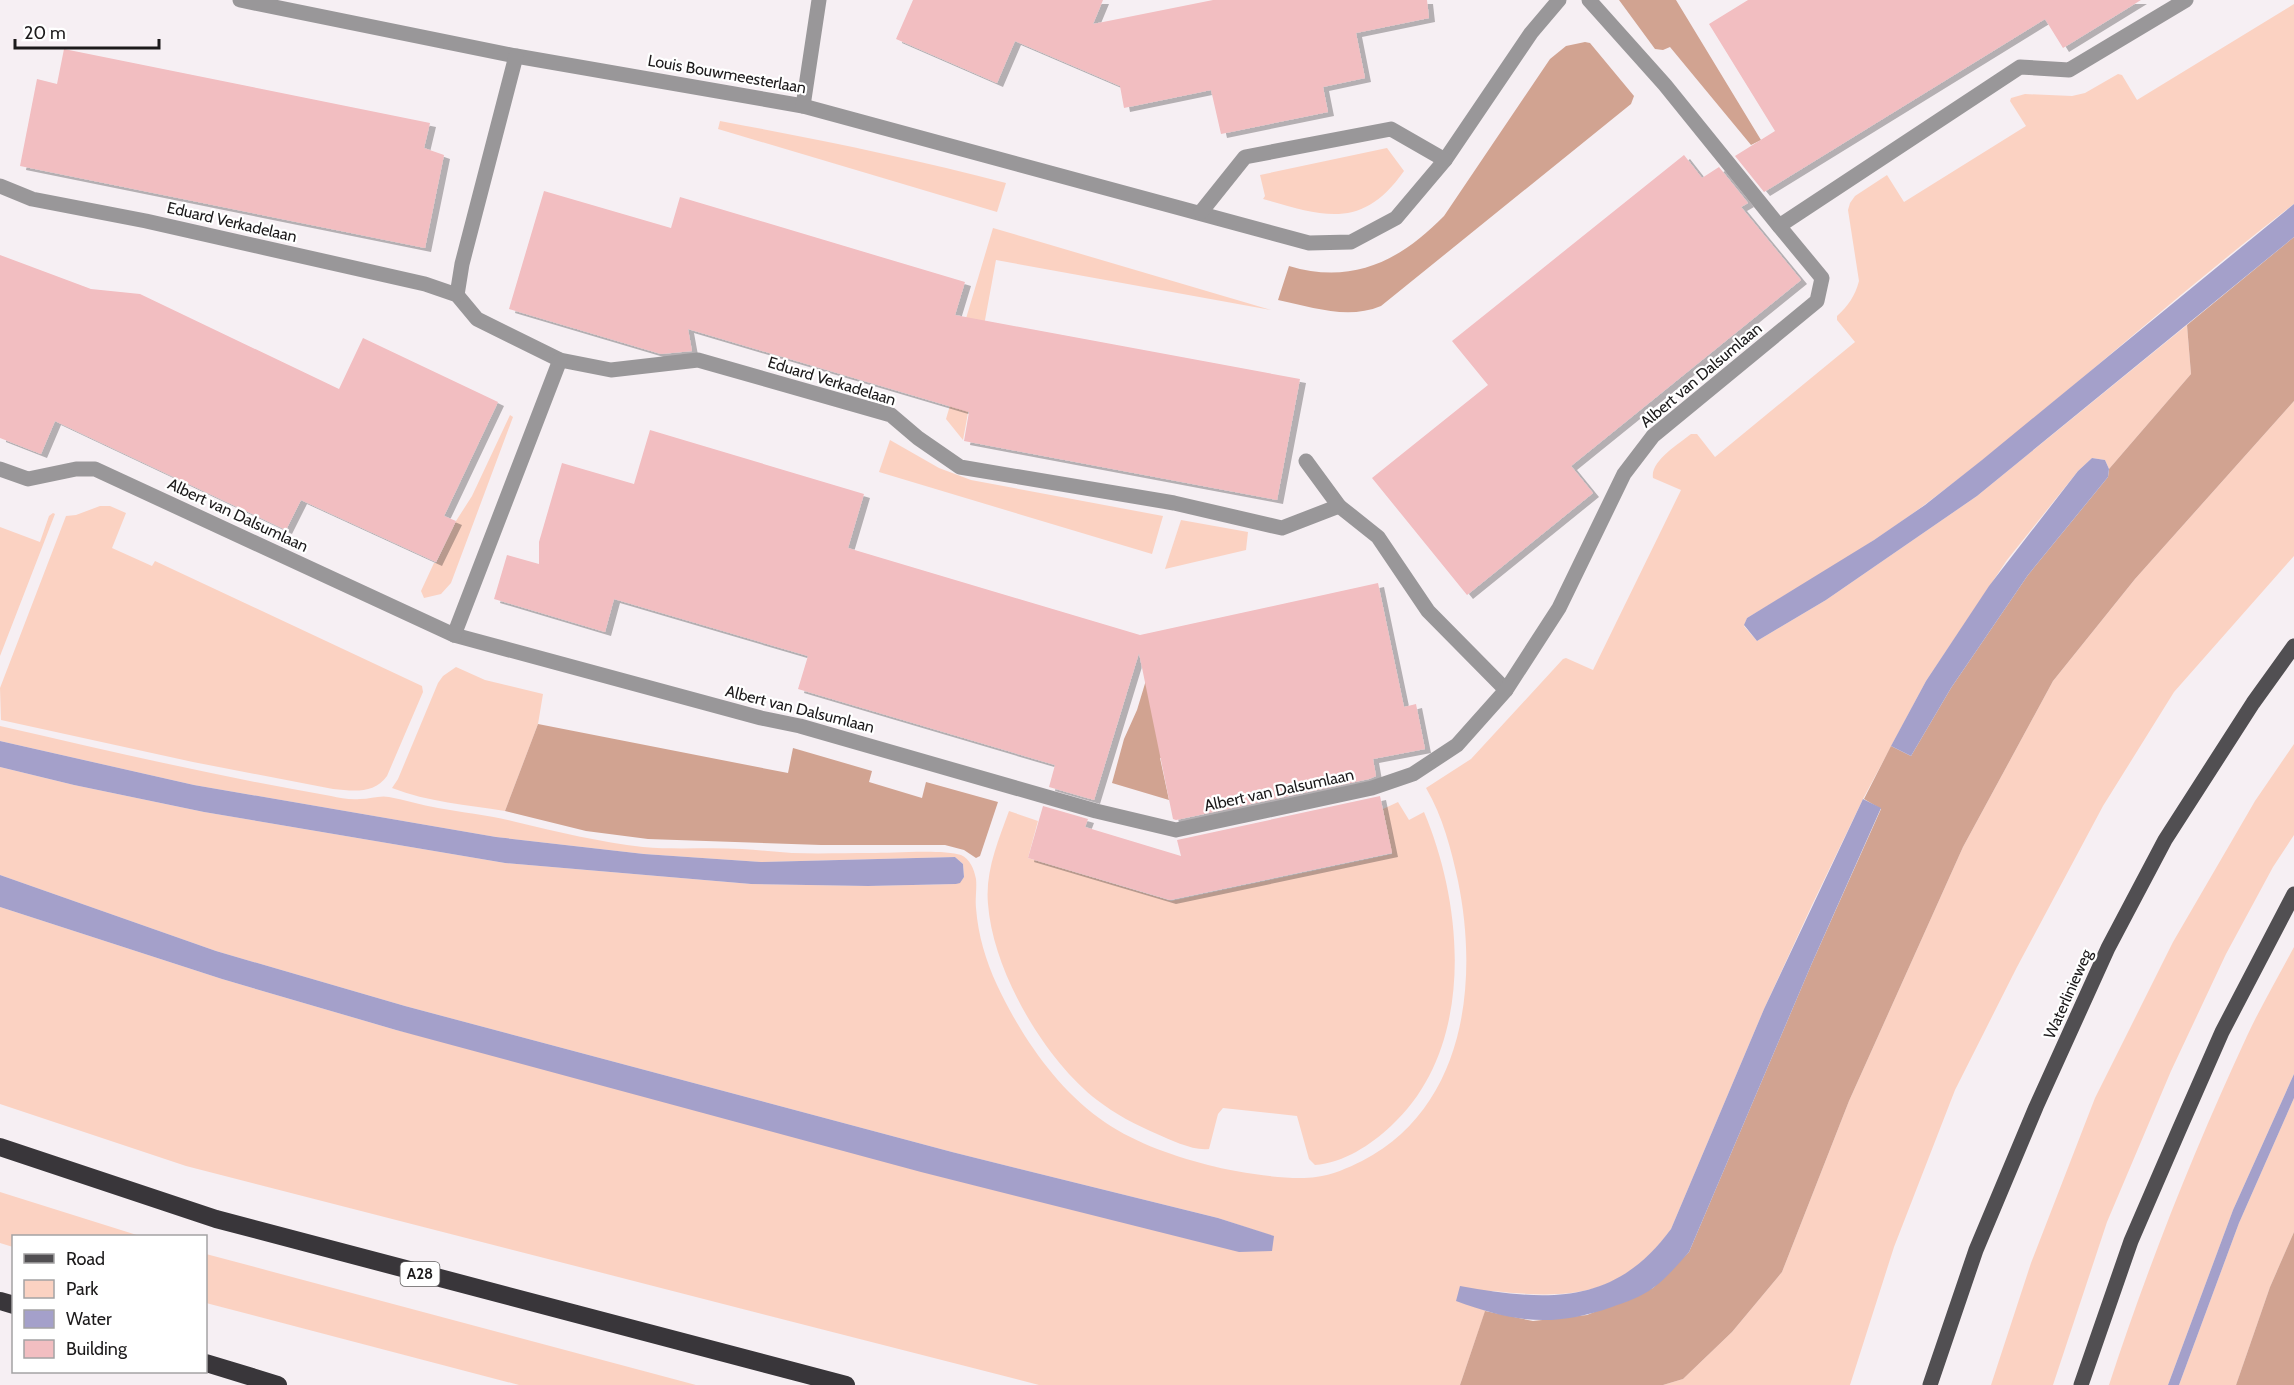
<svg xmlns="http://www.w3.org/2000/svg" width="2294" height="1385" font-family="Cabin,sans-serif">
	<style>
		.green { fill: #fbd2c2 }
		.forest { fill: #d1a391 }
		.water { fill: #a4a0ca }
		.building { fill: #f2bec1; filter: url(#shadow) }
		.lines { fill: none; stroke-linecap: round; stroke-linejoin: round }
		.street { stroke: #999799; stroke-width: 15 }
		.primary { stroke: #514f52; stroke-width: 15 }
		.highway { stroke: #39363a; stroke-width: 18 }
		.labels { text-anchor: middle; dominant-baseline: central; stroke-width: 4.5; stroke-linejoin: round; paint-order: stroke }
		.shield { fill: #fff; stroke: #605f5f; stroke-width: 1.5 }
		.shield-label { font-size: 15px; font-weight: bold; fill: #1c1a1b }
		.street-label { font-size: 16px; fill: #1c1a1b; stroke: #fff }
	</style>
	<defs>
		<filter id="shadow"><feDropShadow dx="6" dy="4" stdDeviation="0" flood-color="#0004"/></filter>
	</defs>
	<rect width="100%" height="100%" fill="#f6eff3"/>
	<!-- green -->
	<g class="green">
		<path d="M 2294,4 L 2294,204 C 2169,300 2053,408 1927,503 C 1870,546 1808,581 1747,618 L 1744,626 L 1757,641 L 1826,600 L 1977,496 L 2187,325 L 2191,374 L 2109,469 L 2105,460 L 2092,458 L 2078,471 L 2007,560 L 1926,681 L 1863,799 L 1812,905 L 1764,1009 L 1671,1229 C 1621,1298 1570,1299 1492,1291 L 1460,1385 L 1039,1385 L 186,1166 L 0,1104 L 0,907 L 222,979 L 396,1030 L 1273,1236 L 1218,1218 L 952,1152 L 405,1006 L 216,951 L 0,875 L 0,767 L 74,785 L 204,812 L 505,863 L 751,884 L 868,886 L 956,884 L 964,877 L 963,864 L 955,857 L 761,862 L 644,854 L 496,837 L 194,785 L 0,741 L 0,726 C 109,751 220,777 331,796 C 340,798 350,800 360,799 C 370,799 380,795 389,797 C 405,800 421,805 438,808 C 464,813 490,815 516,822 C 558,832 600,842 643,847 C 676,850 709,847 742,849 C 759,850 775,852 792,853 C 818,854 845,853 871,853 C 891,853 944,849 961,855 C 970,859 974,869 976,879 C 977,888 975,899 976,908 C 978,935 986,961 997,985 C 1020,1034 1054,1085 1099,1118 C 1130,1141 1170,1155 1208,1165 C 1235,1172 1288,1181 1316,1177 C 1332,1175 1348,1168 1362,1161 C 1465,1108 1479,983 1458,881 C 1451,849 1443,817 1426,788 L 1471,759 L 1563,659 L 1566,658 L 1593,670 L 1681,490 L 1653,478 C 1650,461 1679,444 1691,434 L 1697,434 L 1715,457 L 1855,342 L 1837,320 L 1837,316 C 1848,306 1855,296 1859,281 L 1848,210 L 1850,203 L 1855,196 L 1887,175 L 1904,202 L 2026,126 L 2010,101 L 2011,98 L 2025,94 L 2072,96 L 2085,93 L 2118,74 L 2122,75 L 2137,100 Z"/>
		<path d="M 720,121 C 816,139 911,158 1006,183 L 997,212 L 718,129 Z"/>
		<path d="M 1387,148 L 1404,171 C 1362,231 1323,216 1263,199 L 1265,196 L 1260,175 Z"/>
		<path d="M 993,228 L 1271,310 L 996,260 L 963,440 L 946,419 L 961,368 L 956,352 Z"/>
		<path d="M 2294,401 L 2294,556 L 2174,692 L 2103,806 L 2017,967 L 1955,1090 L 1894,1247 L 1850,1385 L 1663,1385 L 1683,1379 L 1732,1332 L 1782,1272 L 1849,1101 L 1963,847 L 2053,681 L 2135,579 Z"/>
		<path d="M 510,415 L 513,417 L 451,583 L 441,594 L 424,598 L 421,591 L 434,563 L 436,563 L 456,521 L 472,496 Z"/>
		<path d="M 890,440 L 939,468 L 971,480 L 1163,516 L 1152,554 L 879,472 Z"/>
		<path d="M 100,506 L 110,506 L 126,513 L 112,548 L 152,566 L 155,561 L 422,686 L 423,692 L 387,776 C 374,794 354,791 333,789 L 193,762 L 1,720 L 0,688 L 66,516 L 76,515 Z"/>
		<path d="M 53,513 L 55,514 L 0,656 L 0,527 L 40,542 L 49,516 Z"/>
		<path d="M 1181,520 L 1248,532 L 1246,550 L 1165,569 Z"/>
		<path d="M 456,667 L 485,680 L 543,694 L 538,724 L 505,811 C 467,805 428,802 392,788 L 398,779 L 438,683 L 443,676 Z"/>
		<path d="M 2294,744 L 2294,835 L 2273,867 L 2226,954 L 2171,1071 L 2107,1222 L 2053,1385 L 1991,1385 L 2031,1263 L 2095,1098 L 2173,942 L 2255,801 Z"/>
		<path d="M 1398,802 L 1409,820 L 1424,812 C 1465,909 1475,1049 1391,1126 C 1371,1145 1343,1163 1315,1165 L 1309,1159 L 1297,1116 L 1223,1108 L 1218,1114 L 1209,1149 C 1193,1151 1171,1140 1157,1134 C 1136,1125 1115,1114 1097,1100 C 1044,1059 993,971 988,904 C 985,872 998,841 1009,811 L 1038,821 L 1028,858 L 1171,901 L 1392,854 L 1383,809 Z"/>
		<path d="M 2294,947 L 2294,1074 L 2233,1210 L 2168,1385 L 2109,1385 C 2148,1266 2194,1150 2247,1036 C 2261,1006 2278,977 2294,947 Z"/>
		<path d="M 2294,1098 L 2294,1232 L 2270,1287 L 2236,1385 L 2179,1385 L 2239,1223 Z"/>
		<path d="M 0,1192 L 140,1236 L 14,1236 L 13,1247 L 0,1243 Z"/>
		<path d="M 206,1254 L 696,1385 L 519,1385 L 206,1303 Z"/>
	</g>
	<!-- forest -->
	<g class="forest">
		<path d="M 1619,0 L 1676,0 L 1761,140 L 1751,145 L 1670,47 L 1663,50 L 1655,49 Z"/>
		<path d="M 1585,42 L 1590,43 L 1634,96 L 1631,104 L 1381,306 C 1347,320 1313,307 1278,300 L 1289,266 C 1352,285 1400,261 1444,216 L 1550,59 L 1566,46 Z"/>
		<path d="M 2294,237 L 2294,401 L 2135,579 L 2053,681 L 1963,847 L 1849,1101 L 1782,1272 L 1732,1332 L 1683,1379 L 1663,1385 L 1460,1385 L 1485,1311 L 1533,1321 L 1587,1315 L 1653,1288 L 1689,1252 L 1812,963 L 1881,809 L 1864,799 L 1891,746 L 1911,756 L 1951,688 L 2028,575 L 2108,477 L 2109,469 L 2191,374 L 2187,325 Z"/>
		<path d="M 1160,634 L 1184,754 L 1160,758 L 1169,800 L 1112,783 L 1124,739 L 1137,710 Z"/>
		<path d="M 538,724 L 788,773 L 793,748 L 872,771 L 869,782 L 922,798 L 926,782 L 998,802 L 980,856 L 976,858 L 964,850 L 945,845 L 821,845 L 648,839 L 586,831 L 505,811 Z"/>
		<path d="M 2294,1232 L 2294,1385 L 2236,1385 L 2270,1287 Z"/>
	</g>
	<!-- water -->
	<g class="water">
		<path d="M 2294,204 L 2294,237 L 1977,496 L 1826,600 L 1757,641 L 1744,625 L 1747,618 L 1874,540 L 1925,505 L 1982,460 Z"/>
		<path d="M 2092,458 L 2105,460 L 2109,469 L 2108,477 L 2028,575 L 1951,688 L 1911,756 L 1891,746 L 1926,681 L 1989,586 L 2078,471 Z"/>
		<path d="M 0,741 L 194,785 L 496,837 L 644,854 L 761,862 L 955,857 L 963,864 L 964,877 L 960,883 L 956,884 L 868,886 L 751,884 L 505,863 L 204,812 L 74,785 L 0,767 Z"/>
		<path d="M 1863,799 L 1881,808 L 1812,963 L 1689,1252 C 1678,1264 1667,1278 1653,1288 C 1641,1297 1626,1302 1612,1307 C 1552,1328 1514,1322 1456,1301 L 1460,1286 C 1546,1301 1614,1307 1671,1229 L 1764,1009 Z"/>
		<path d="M 0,875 L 216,951 L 405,1006 L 952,1152 L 1218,1218 L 1274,1236 L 1272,1251 L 1239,1252 L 921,1172 L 396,1030 L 222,979 L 0,907 Z"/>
		<path d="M 2294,1074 L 2294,1098 L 2239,1223 L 2179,1385 L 2168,1385 L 2233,1210 Z"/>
	</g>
	<!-- building -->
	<g class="building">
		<path d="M 913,0 L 1103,0 L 1093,24 L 1213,0 L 1427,0 L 1429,18 L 1356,33 L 1365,78 L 1323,87 L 1328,112 L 1221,134 L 1211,90 L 1124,108 L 1120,86 L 1015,41 L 997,83 L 896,39 Z"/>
		<path d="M 1748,0 L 2141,0 L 2063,48 L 2045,19 L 1764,192 L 1735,156 L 1775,131 L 1709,24 Z"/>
		<path d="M 64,49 L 430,123 L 424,148 L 444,155 L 425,248 L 20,166 L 37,79 L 57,84 Z"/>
		<path d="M 1684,155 L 1702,178 L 1719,167 L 1748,203 L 1741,207 L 1801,280 L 1571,466 L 1593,493 L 1467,595 L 1372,478 L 1488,385 L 1452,341 Z"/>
		<path d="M 544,191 L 671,228 L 680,197 L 965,282 L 955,315 L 1300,379 L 1277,500 L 964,441 L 969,412 L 688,329 L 692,351 L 661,354 L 509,309 Z"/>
		<path d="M 0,255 L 91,289 L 140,294 L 339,389 L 363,338 L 498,402 L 444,516 L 456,521 L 436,562 L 301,500 L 286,530 L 55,421 L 41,454 L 0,438 Z"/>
		<path d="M 650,430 L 864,494 L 848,548 L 1140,635 L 1378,583 L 1404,707 L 1416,704 L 1425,749 L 1373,759 L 1376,776 L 1369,779 L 1176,820 L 1173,819 L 1139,653 L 1094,800 L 1049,787 L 1055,765 L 798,689 L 808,656 L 614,599 L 605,632 L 494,599 L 507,555 L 539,564 L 539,542 L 562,463 L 634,484 Z"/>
		<path d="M 1380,796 L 1392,853 L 1170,900 L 1028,858 L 1043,806 L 1088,819 L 1085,827 L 1181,856 L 1177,840 Z"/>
	</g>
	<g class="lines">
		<!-- street -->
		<g class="street">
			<path d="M 240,0 L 516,56 L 803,106 L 1309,243 L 1351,242 L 1396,218 L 1445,160 L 1531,33 L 1559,0"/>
			<path d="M 1589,0 L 1665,85 L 1779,226"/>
			<path d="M 803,106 L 819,0"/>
			<path d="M 0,186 L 32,199 L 146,221 L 425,284 L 457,295 L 477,319 L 560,360 L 611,370 L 698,360 L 891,415 L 918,438 L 960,467 L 1174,503 L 1282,528 L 1339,506 L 1378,537 L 1428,611 L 1506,690"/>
			<path d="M 1201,212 L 1245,157 L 1391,129 L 1445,160"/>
			<path d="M 457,295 L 462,264 L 516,56"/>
			<path d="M 1306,461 L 1339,506"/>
			<path d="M 0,469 L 28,479 L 76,469 L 95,469 L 454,635 L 761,718 L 800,726 L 1096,811 L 1176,830 L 1372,788 L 1413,774 L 1457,745 L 1506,690 L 1559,608 L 1624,474 L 1653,436 L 1817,301 L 1822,278 L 1779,226 L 2020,67 L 2069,70 L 2186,0"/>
			<path d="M 454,635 L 560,360"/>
		</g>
		<!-- primary -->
		<g class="primary">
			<path d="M 1930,1385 L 1976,1250 L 2036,1107 L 2108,948 L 2165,840 L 2253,703 L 2294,646"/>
			<path d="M 2081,1385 L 2131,1241 L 2179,1130 L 2222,1032 L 2294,894"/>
		</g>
		<!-- highway -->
		<g class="highway">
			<path d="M 0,1147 L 216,1219 L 846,1385"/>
			<path d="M 0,1301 L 14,1305"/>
			<path d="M 206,1363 L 278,1385"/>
		</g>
	</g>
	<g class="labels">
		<!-- shield labels -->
		<rect class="shield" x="400.5" y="1262" width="39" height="24" rx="4.5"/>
		<g class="shield-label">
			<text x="420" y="1274">A28</text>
		</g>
		<!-- street labels -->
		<g class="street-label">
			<text transform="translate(727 74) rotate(10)">Louis Bouwmeesterlaan</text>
			<text transform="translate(232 222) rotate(13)">Eduard Verkadelaan</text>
			<text transform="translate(1701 375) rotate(-40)">Albert van Dalsumlaan</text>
			<text transform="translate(832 381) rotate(17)">Eduard Verkadelaan</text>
			<text transform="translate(238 515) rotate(25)">Albert van Dalsumlaan</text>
			<text transform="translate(800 709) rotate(14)">Albert van Dalsumlaan</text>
			<text transform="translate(1279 790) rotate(-12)">Albert van Dalsumlaan</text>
			<text transform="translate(2068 994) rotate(-66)">Waterlinieweg</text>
		</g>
	</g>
	<!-- legend -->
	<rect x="12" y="1235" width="195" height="138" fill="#ffffff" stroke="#a4a3a4" stroke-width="1.5"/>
	<rect x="24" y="1254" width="30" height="9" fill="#514f52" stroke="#a4a3a4" stroke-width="1.5"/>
	<text x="66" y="1265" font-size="18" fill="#1c1a1b">Road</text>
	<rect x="24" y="1280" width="30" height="18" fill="#fbd2c2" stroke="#a4a3a4" stroke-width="1.5"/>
	<text x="66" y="1295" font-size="18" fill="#1c1a1b">Park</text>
	<rect x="24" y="1310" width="30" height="18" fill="#a4a0ca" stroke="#a4a3a4" stroke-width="1.5"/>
	<text x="66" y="1325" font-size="18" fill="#1c1a1b">Water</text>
	<rect x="24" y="1340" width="30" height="18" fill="#f2bec1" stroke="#a4a3a4" stroke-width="1.5"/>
	<text x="66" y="1355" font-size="18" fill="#1c1a1b">Building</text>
	<!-- scale -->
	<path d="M15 39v9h144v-9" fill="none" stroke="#1c1a1b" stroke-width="3"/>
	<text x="24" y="39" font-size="18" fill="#1c1a1b" stroke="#ffffff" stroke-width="4.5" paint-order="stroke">20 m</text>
</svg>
